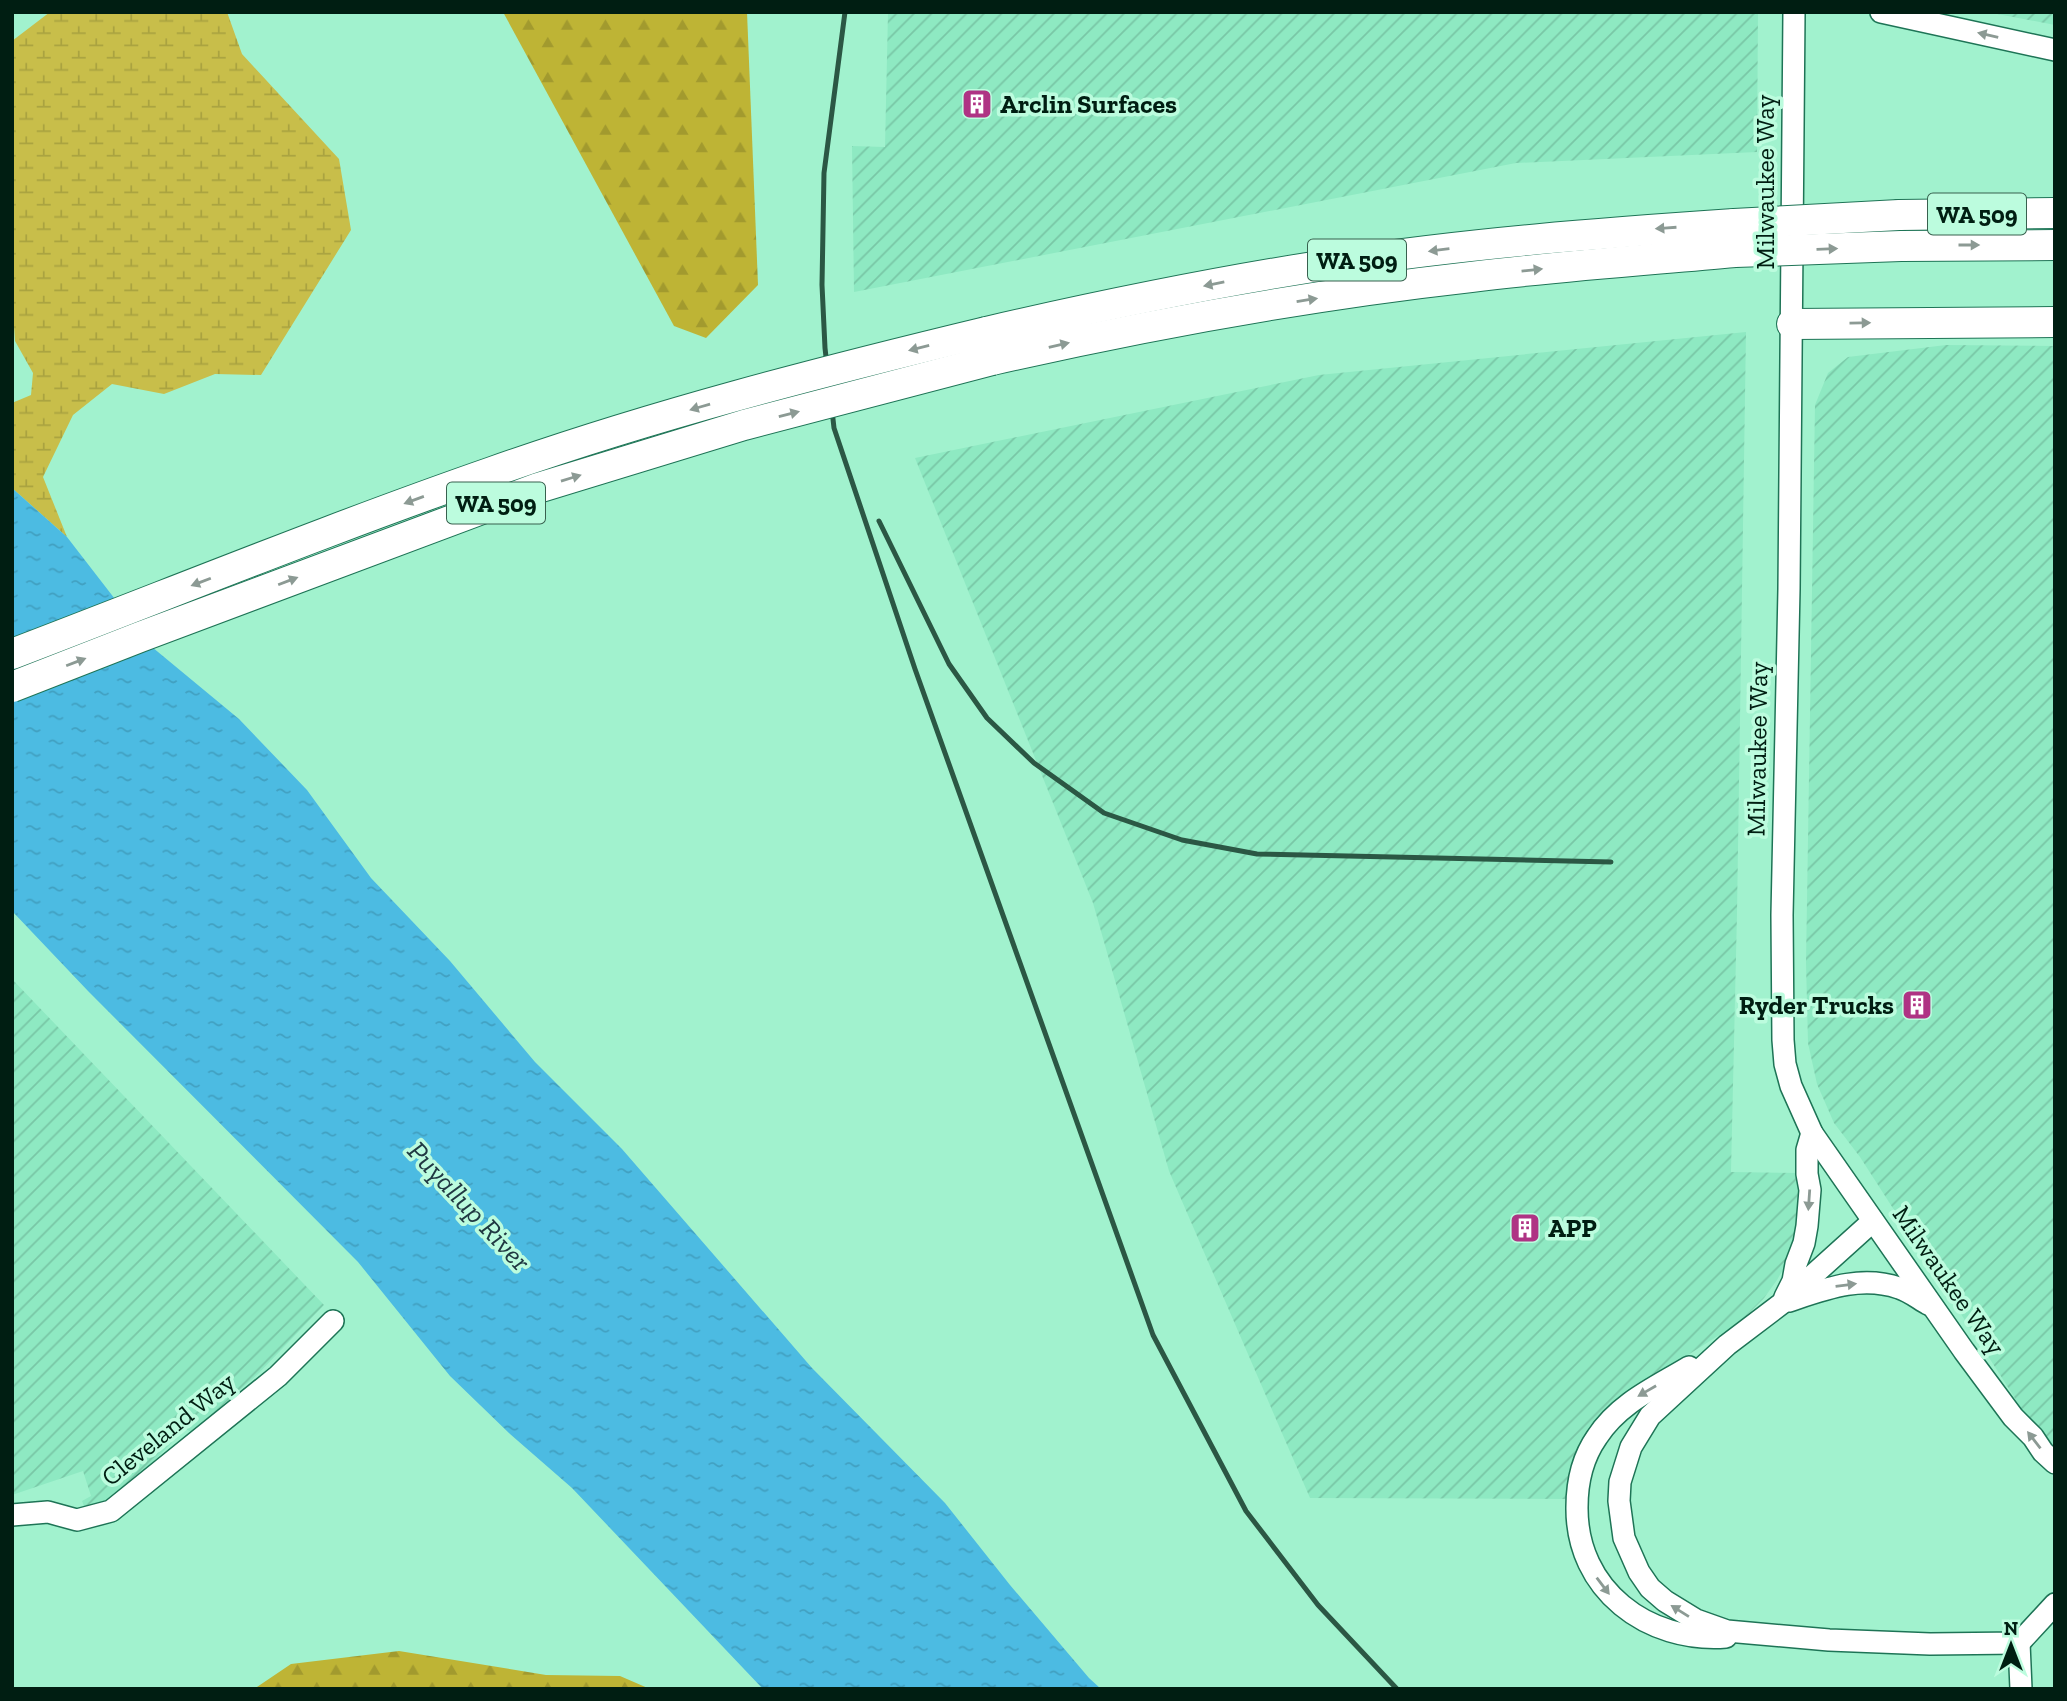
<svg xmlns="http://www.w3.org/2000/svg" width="2067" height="1701" font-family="'Zilla Slab',serif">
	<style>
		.industrial { fill: url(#industrial-furrows) }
		.forest { fill: url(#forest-firs) }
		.wetland { fill: url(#wetland-marsh) }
		.water { fill: url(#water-ripples) }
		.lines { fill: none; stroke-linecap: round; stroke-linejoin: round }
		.minor-casing { stroke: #1e7456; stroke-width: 24 }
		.highway-casing { stroke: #1e7456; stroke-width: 32 }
		.minor { stroke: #fff; stroke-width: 21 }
		.highway { stroke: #fff; stroke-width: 30 }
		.rail { stroke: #2b5744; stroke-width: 5 }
		.highway-bridge-casing { stroke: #1e7456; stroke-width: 32; stroke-linecap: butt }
		.highway-bridge { stroke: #fff; stroke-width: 30 }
		.oneway { fill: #8c9a94 }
		.labels { text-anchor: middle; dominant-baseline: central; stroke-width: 7; stroke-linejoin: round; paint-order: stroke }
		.shield { fill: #bcfcde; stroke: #38614f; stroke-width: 2 }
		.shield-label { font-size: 24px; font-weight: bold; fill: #001e12 }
		.poi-label { font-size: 26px; font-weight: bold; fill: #001e12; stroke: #bcfcde; text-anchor: start }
		.street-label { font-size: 26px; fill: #001e12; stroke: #bcfcde }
		.water-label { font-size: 28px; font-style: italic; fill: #203842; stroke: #bcfcde }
	</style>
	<defs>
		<pattern id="industrial-furrows" width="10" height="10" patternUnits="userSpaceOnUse" patternTransform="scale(1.75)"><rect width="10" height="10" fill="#8ee9c2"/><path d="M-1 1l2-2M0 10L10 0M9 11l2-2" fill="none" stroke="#79c7a6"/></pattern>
		<pattern id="forest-firs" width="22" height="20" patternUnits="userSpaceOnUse" patternTransform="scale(1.75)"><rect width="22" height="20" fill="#beb435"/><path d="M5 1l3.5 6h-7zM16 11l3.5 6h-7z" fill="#a29a2e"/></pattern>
		<pattern id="wetland-marsh" width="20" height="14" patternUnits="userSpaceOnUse" patternTransform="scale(1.75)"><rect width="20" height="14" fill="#c8be4a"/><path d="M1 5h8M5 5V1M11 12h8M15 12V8" fill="none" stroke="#aaa340"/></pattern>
		<pattern id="water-ripples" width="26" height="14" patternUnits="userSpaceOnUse" patternTransform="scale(1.75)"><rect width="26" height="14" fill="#4cbbe2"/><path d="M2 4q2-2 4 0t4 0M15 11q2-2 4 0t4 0" fill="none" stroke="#41a0c1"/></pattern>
	</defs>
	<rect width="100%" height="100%" fill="#a1f2ce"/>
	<!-- industrial -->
	<g class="industrial">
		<path d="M 888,12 L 1758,12 L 1757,152 L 1516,163 L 854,292 L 852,146 L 885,147 Z"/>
		<path d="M 1987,12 L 2055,12 L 2055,25 Z"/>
		<path d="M 1746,332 L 1737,913 L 1731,1172 L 1801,1173 L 1799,1228 L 1788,1261 L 1777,1280 L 1764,1298 L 1749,1313 L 1732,1327 L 1620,1398 L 1606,1410 L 1594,1423 L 1569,1499 L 1310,1498 L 1169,1171 L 1093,903 L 915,458 L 1319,375 Z"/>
		<path d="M 1946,345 L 2055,346 L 2055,1452 L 2023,1413 L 2013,1395 L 1860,1157 L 1834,1123 L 1817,1084 L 1808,1043 L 1806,963 L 1815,405 L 1828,373 L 1848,357 Z"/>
		<path d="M 12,979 L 324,1305 L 259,1373 L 192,1432 L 185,1429 L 123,1493 L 85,1509 L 82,1501 L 91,1496 L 83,1471 L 12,1495 Z"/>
	</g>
	<!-- forest -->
	<g class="forest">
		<path d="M 503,12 L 747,12 L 758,285 L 706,338 L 674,326 Z"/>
		<path d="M 399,1651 L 546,1675 L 620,1676 L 650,1689 L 254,1689 L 291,1664 Z"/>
	</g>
	<!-- wetland -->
	<path class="wetland" d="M 50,12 L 227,12 L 242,54 L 339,159 L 351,230 L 261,375 L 215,374 L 164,394 L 112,384 L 73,415 L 43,477 L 67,537 L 12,488 L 12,403 L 31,395 L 33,373 L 15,341 L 12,298 L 12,41 Z"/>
	<!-- water -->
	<path class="water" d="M 12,488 L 67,537 L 152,647 L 239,719 L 307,790 L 371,878 L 450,961 L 535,1062 L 622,1149 L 812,1368 L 945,1503 L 1010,1585 L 1089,1678 L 1101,1689 L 763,1689 L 572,1488 L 510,1434 L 450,1376 L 358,1262 L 88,991 L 12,911 Z"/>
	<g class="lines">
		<!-- minor casing -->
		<g class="minor-casing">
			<g id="minor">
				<path d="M 1794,12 L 1789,589 L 1782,915 L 1783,1040 L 1785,1064 L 1791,1086 L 1812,1133 L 1964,1351 L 2013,1417 L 2033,1437 L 2043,1452 L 2055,1463"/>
				<path d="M 1881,12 L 2055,50"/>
				<path d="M 1873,1221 L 1781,1304 L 1727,1345 L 1650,1416 L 1631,1447 L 1620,1482 L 1619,1501 L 1624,1538 L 1639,1572 L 1650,1588 L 1665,1601 L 1696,1620 L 1727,1631 L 1829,1640 L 1930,1644 L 2019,1643 L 2055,1604"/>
				<path d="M 1785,1297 L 1793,1281 L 1796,1264 L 1804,1243 L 1807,1226 L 1810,1190 L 1807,1174 L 1807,1150 L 1812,1133"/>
				<path d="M 1789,1301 C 1825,1289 1861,1275 1899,1288 C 1909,1291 1919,1299 1928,1304"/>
				<path d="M 1689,1367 C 1656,1387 1619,1403 1597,1437 C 1583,1457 1577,1483 1577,1507 C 1576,1590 1648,1643 1726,1637"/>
				<path d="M 12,1515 L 48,1512 L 77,1520 L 111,1511 L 278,1376 L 333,1321"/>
				<path d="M 2019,1643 L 2021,1689"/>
			</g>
		</g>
		<!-- highway casing -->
		<g class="highway-casing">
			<g id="highway">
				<path d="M 1899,215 L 2055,213"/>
				<path d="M 1901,246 L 2055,245"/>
				<path d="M 1792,324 L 2055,322"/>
				<path d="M 986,332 C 1103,305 1220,281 1339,263 C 1470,243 1602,233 1734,224"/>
				<path d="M 992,360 C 1150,324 1310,295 1471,277 C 1559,266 1647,260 1735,252"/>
			</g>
		</g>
		<!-- minor -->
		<use href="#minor" class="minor"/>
		<!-- highway -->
		<use href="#highway" class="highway"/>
		<!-- rail -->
		<g class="rail">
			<path d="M 845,12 L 824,173 L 822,285 L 825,348 L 834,428 L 915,669 L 1153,1335 L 1246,1511 L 1318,1605 L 1397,1689"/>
			<path d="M 879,521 L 949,664 L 987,718 L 1034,763 L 1104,813 L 1182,840 L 1257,854 L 1611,862"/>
		</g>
		<!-- highway-bridge casing -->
		<g class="highway-bridge-casing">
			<g id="highway-bridge">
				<path d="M 1734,224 L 1899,215"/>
				<path d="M 1735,252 L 1901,246"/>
				<path d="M 12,654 C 172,593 331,528 492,472 C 653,415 820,372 986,332"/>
				<path d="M 12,687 L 140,637 L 538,488 L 744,425 L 992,360"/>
			</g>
		</g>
		<!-- highway-bridge -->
		<use href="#highway-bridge" class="highway-bridge"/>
	</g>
	<!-- one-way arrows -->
	<defs><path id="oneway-solid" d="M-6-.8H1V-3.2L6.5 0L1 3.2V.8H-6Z" transform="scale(1.75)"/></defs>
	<g class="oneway">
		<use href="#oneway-solid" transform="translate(1988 35) rotate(-167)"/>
		<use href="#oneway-solid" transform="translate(1666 228) rotate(176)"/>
		<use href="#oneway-solid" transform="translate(1969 245)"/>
		<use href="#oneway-solid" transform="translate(1827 249) rotate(-2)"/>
		<use href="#oneway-solid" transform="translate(1439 250) rotate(173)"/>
		<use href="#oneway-solid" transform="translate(1532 270) rotate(-6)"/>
		<use href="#oneway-solid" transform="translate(1214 284) rotate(169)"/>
		<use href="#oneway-solid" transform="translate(1307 300) rotate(-9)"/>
		<use href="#oneway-solid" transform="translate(1860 323) rotate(-1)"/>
		<use href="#oneway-solid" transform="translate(1059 345) rotate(-13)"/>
		<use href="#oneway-solid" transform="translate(919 348) rotate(166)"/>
		<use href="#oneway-solid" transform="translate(700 407) rotate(164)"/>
		<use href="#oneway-solid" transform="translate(789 414) rotate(-14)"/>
		<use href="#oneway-solid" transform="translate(571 478) rotate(-17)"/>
		<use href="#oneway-solid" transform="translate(414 500) rotate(160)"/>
		<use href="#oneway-solid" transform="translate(288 581) rotate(-21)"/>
		<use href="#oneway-solid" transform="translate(201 582) rotate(159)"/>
		<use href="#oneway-solid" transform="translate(76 662) rotate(-21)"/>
		<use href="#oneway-solid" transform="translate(1809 1200) rotate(94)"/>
		<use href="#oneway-solid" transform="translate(1846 1285) rotate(-7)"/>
		<use href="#oneway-solid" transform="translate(1647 1391) rotate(150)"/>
		<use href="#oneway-solid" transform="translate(2034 1440) rotate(-128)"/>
		<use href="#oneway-solid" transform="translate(1603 1586) rotate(53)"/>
		<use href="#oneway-solid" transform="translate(1680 1611) rotate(-148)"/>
	</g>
	<!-- icons -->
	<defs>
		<g id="building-square" transform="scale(1.575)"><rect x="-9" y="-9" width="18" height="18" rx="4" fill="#af3384" stroke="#bcfcde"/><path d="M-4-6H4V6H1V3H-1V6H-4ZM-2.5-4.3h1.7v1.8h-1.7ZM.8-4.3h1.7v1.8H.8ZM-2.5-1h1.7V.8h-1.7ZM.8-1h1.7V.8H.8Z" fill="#fff"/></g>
	</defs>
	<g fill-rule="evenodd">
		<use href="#building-square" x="977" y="104"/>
		<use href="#building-square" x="1917" y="1005"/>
		<use href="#building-square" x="1525" y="1228"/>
	</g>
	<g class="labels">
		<!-- shield labels -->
		<g class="shield">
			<rect x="1928" y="193.5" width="98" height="41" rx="5"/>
			<rect x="1308" y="239.5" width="98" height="41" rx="5"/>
			<rect x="447" y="482.5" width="98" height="41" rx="5"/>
		</g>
		<g class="shield-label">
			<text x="1977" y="214">WA 509</text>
			<text x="1357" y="260">WA 509</text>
			<text x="496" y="503">WA 509</text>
		</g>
		<!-- poi labels -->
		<g class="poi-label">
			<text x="1000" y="104">Arclin Surfaces</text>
			<text x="1894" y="1005" text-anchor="end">Ryder Trucks</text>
			<text x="1548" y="1228">APP</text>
		</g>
		<!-- street labels -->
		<g class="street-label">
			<text transform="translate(1765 182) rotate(-90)">Milwaukee Way</text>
			<text transform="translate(1757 749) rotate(-89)">Milwaukee Way</text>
			<text transform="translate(1949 1280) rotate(55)">Milwaukee Way</text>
			<text transform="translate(168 1429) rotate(-39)">Cleveland Way</text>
		</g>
		<!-- water labels -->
		<g class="water-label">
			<text transform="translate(469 1206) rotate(47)">Puyallup River</text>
		</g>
	</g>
	<!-- border -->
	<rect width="2067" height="1701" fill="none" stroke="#001e12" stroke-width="28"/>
	<!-- north arrow -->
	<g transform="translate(2011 1645)" stroke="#bcfcde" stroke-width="5" paint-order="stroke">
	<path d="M0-5L12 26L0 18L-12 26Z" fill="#001e12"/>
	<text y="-10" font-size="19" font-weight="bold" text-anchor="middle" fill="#001e12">N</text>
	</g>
</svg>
